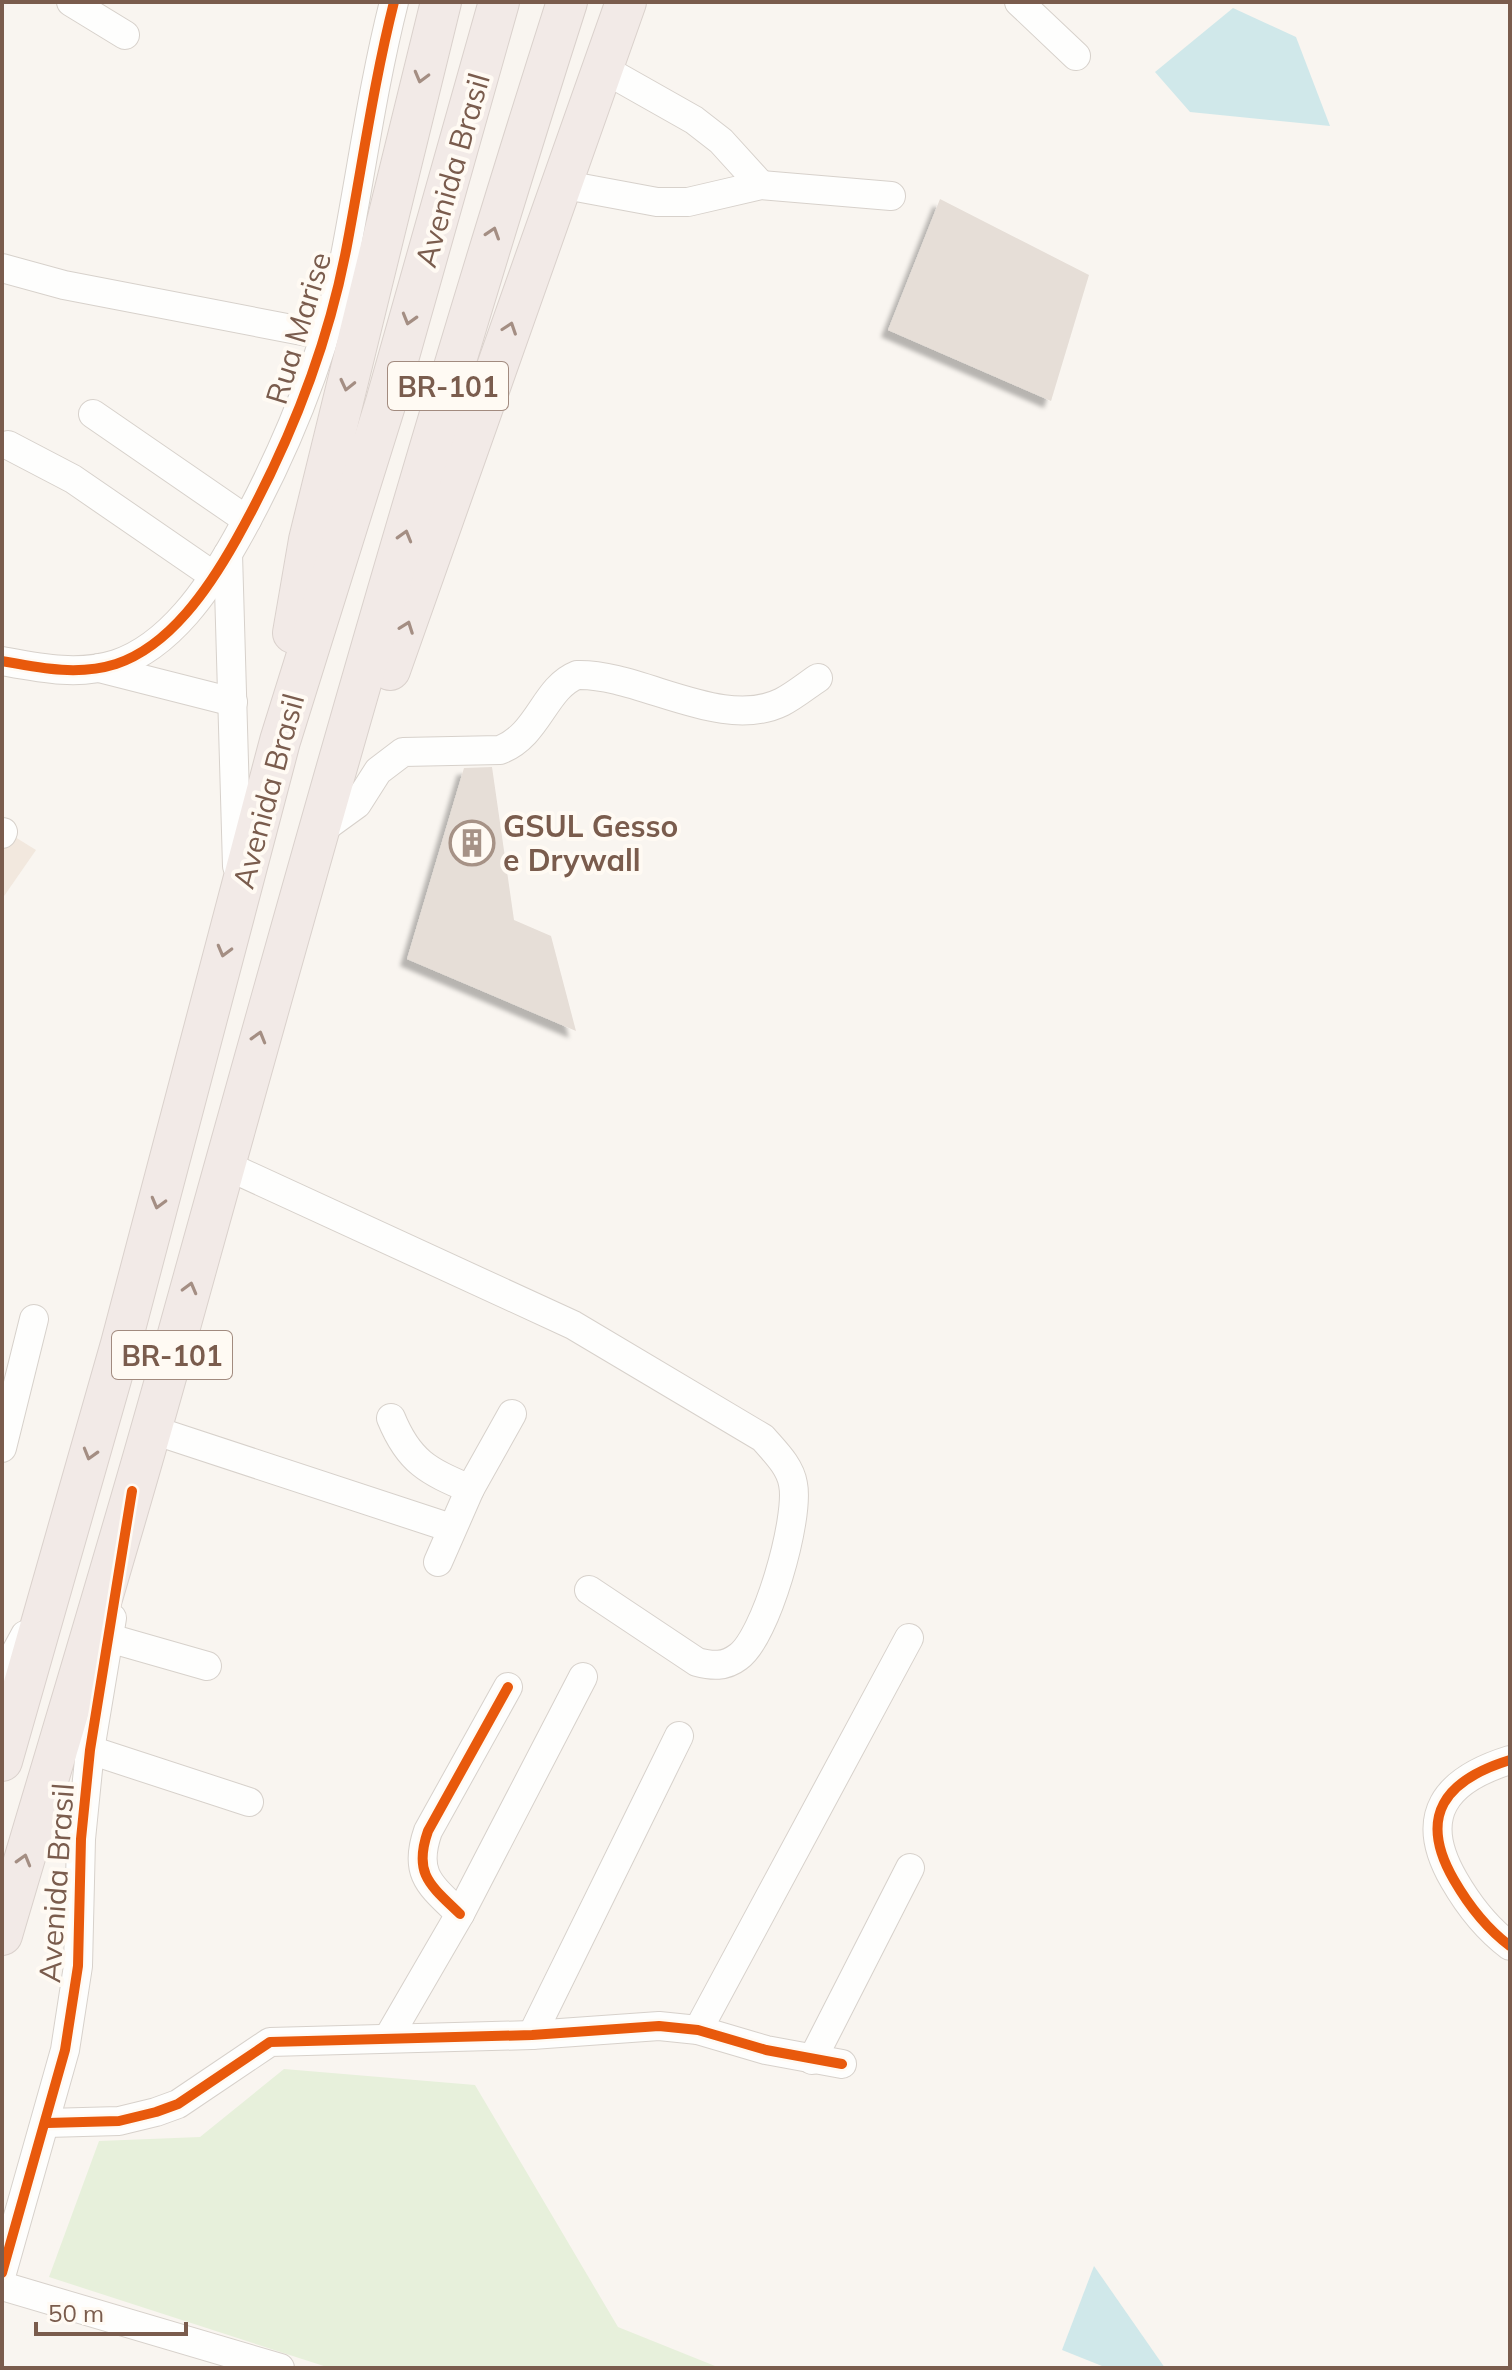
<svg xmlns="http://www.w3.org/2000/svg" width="1512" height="2370" font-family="Mulish,sans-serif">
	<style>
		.residential { fill: #f2e8de }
		.green { fill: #e7f0db }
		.water { fill: #d0e8ea }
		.building { fill: #e6ded7; filter: url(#shadow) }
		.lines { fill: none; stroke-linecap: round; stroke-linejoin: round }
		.minor-casing { stroke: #d7d1cb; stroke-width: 30 }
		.highway-casing { stroke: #dad1cc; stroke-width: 42 }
		.minor { stroke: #fefefd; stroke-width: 28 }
		.highway { stroke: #f2eae7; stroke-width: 40 }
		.cycleway-casing { stroke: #fffaf3; stroke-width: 15 }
		.cycleway { stroke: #e8590c; stroke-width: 10 }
		.oneway { stroke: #a48e83 }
		.labels { text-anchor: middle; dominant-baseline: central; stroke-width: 8; stroke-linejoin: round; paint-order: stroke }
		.shield { fill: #fffaf3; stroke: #a28b7f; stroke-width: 2 }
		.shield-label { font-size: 28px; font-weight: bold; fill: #7a5c4d }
		.street-label { font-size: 30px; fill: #7a5c4d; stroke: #fffaf3 }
		.poi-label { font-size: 30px; font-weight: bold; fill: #7a5c4d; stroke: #fffaf3; text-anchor: start }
	</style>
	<defs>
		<filter id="shadow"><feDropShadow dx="-7" dy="7" stdDeviation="2" flood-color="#0004"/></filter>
	</defs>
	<rect width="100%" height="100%" fill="#f9f5f0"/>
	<!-- residential -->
	<path class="residential" d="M 2,829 L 36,850 L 2,899 Z"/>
	<!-- green -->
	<path class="green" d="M 284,2069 L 475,2085 L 618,2327 L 720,2368 L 330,2368 L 49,2277 L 99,2141 L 200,2137 Z"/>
	<!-- water -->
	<g class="water">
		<path d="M 1233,8 L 1296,37 L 1330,126 L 1190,112 L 1155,72 Z"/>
		<path d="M 1094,2266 L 1165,2368 L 1107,2368 L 1062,2350 Z"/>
	</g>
	<!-- building -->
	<g class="building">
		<path d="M 940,199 L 1089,275 L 1051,401 L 888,330 Z"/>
		<path d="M 492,767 L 514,920 L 551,936 L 576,1031 L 407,959 L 464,768 Z"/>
	</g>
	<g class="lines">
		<!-- minor casing -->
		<g class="minor-casing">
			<g id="minor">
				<path d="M 71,2 L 125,35"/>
				<path d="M 1019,2 L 1076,56"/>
				<path d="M 602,68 L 694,120 L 721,141 L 761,185"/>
				<path d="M 560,184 L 657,202 L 688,202 L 761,185 L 891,196"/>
				<path d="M 2,268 L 64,285 L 323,335"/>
				<path d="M 93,414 L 247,520"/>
				<path d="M 8,445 L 73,479 L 214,576"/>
				<path d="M 228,554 L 237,866"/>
				<path d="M 2,661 C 40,668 78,676 116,664 C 170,646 209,588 236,540 C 288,447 329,345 348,240 C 363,160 374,81 394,2"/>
				<path d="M 99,668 L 233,702"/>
				<path d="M 317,833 L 357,804 L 378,771 L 403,752 L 500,750 C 539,735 544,688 577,675 C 639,673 722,732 782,702 C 794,696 806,686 818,678"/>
				<path d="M 2,834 L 3,832"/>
				<path d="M 223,1164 L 573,1325 L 763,1438 C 775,1452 790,1466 793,1484 C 800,1518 766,1638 738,1657 C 725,1667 712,1666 697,1662 L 589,1590"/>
				<path d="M 391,1418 C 409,1462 428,1471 470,1489"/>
				<path d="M 150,1429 L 451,1528"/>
				<path d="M 2,1448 L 34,1319"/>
				<path d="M 438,1562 L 470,1489 L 512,1414"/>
				<path d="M 109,1638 L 207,1666"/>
				<path d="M 2,1678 L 25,1635"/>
				<path d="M 90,1750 L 249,1802"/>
				<path d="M 1510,1760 C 1445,1780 1417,1816 1454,1880 C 1469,1906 1486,1928 1510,1946"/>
				<path d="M 460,1914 C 430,1885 413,1874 428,1831 L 508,1687"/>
				<path d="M 698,2030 L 909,1638"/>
				<path d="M 532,2035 L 679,1736"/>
				<path d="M 388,2038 L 460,1914 L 583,1677"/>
				<path d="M 812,2060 L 910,1868"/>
				<path d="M 47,2123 L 119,2121 L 156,2112 L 178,2104 L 270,2042 L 532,2035 L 659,2026 L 698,2030 L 766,2050 L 842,2064"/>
				<path d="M 2,2273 L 65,2050 L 78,1966 L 81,1839 L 90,1750 L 112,1618"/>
				<path d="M 2,2286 L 280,2368"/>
			</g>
		</g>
		<!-- highway casing -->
		<g class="highway-casing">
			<g id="highway">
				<path d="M 293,633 L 309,540 L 441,2"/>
				<path d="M 390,670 L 626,2"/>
				<path d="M 2,1761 L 121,1344 L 280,741 L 386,402 L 499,2"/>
				<path d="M 2,1935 C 59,1741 119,1547 173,1352 C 298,901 424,449 567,2"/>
			</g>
		</g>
		<!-- minor -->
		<use href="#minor" class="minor"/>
		<!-- highway -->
		<use href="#highway" class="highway"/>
		<!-- cycleway casing -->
		<g class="cycleway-casing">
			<g id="cycleway">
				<path d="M 2,661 C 40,668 78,676 116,664 C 170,646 209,588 236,540 C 288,447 329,345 348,240 C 363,160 374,81 394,2"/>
				<path d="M 1510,1760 C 1445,1780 1417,1816 1454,1880 C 1469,1906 1486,1928 1510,1946"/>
				<path d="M 460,1914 C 430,1885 413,1874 428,1831 L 508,1687"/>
				<path d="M 47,2123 L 119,2121 L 156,2112 L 178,2104 L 270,2042 L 532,2035 L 659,2026 L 698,2030 L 766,2050 L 842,2064"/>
				<path d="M 2,2273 L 65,2050 L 78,1966 L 81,1839 L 90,1750 L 132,1491"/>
			</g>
		</g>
		<!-- cycleway -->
		<use href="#cycleway" class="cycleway"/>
	</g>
	<!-- one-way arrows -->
	<defs><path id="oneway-chevron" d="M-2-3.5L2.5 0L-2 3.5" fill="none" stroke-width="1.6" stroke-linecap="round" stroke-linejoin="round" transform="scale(2)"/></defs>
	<g class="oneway">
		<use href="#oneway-chevron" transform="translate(421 77) rotate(105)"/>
		<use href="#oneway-chevron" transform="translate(493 233) rotate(-72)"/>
		<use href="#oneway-chevron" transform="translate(409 319) rotate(106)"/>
		<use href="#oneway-chevron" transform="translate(510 328) rotate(-71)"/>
		<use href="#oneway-chevron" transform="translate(347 385) rotate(103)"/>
		<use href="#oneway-chevron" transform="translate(405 536) rotate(-74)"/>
		<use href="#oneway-chevron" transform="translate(407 627) rotate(-70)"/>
		<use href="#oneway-chevron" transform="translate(224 951) rotate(105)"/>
		<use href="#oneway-chevron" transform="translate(259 1037) rotate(-74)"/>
		<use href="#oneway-chevron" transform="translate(158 1203) rotate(105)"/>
		<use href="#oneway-chevron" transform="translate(190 1288) rotate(-75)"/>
		<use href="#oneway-chevron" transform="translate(90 1454) rotate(106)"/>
		<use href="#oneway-chevron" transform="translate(24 1860) rotate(-74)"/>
	</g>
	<!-- icons -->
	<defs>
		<g id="building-ring" transform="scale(2.3)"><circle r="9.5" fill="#fffaf3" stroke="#a69286" stroke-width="1.5"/><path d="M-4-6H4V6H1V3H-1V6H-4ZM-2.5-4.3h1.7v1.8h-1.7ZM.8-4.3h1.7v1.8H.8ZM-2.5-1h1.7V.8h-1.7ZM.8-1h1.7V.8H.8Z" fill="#a69286"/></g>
	</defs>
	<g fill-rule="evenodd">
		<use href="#building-ring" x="472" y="843"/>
	</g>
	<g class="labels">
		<!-- shield labels -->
		<g class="shield">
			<rect x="388" y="362" width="120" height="48" rx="6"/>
			<rect x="112" y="1331" width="120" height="48" rx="6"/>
		</g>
		<g class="shield-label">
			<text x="448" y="386">BR-101</text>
			<text x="172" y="1355">BR-101</text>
		</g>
		<!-- street labels -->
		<g class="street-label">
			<text transform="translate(452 170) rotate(-74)">Avenida Brasil</text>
			<text transform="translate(298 328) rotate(-73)">Rua Marise</text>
			<text transform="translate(268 791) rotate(-75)">Avenida Brasil</text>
			<text transform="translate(56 1883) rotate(-86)">Avenida Brasil</text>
		</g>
		<!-- poi labels -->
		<g class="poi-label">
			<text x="503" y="826">GSUL Gesso<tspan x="503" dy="34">e Drywall</tspan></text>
		</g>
	</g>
	<!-- border -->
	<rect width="1512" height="2370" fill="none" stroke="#7a5c4d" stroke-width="8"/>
	<!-- scale -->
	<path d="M36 2322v12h150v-12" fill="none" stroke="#7a5c4d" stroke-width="4"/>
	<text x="48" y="2322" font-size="24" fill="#7a5c4d" stroke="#fffaf3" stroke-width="6" paint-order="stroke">50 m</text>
</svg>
